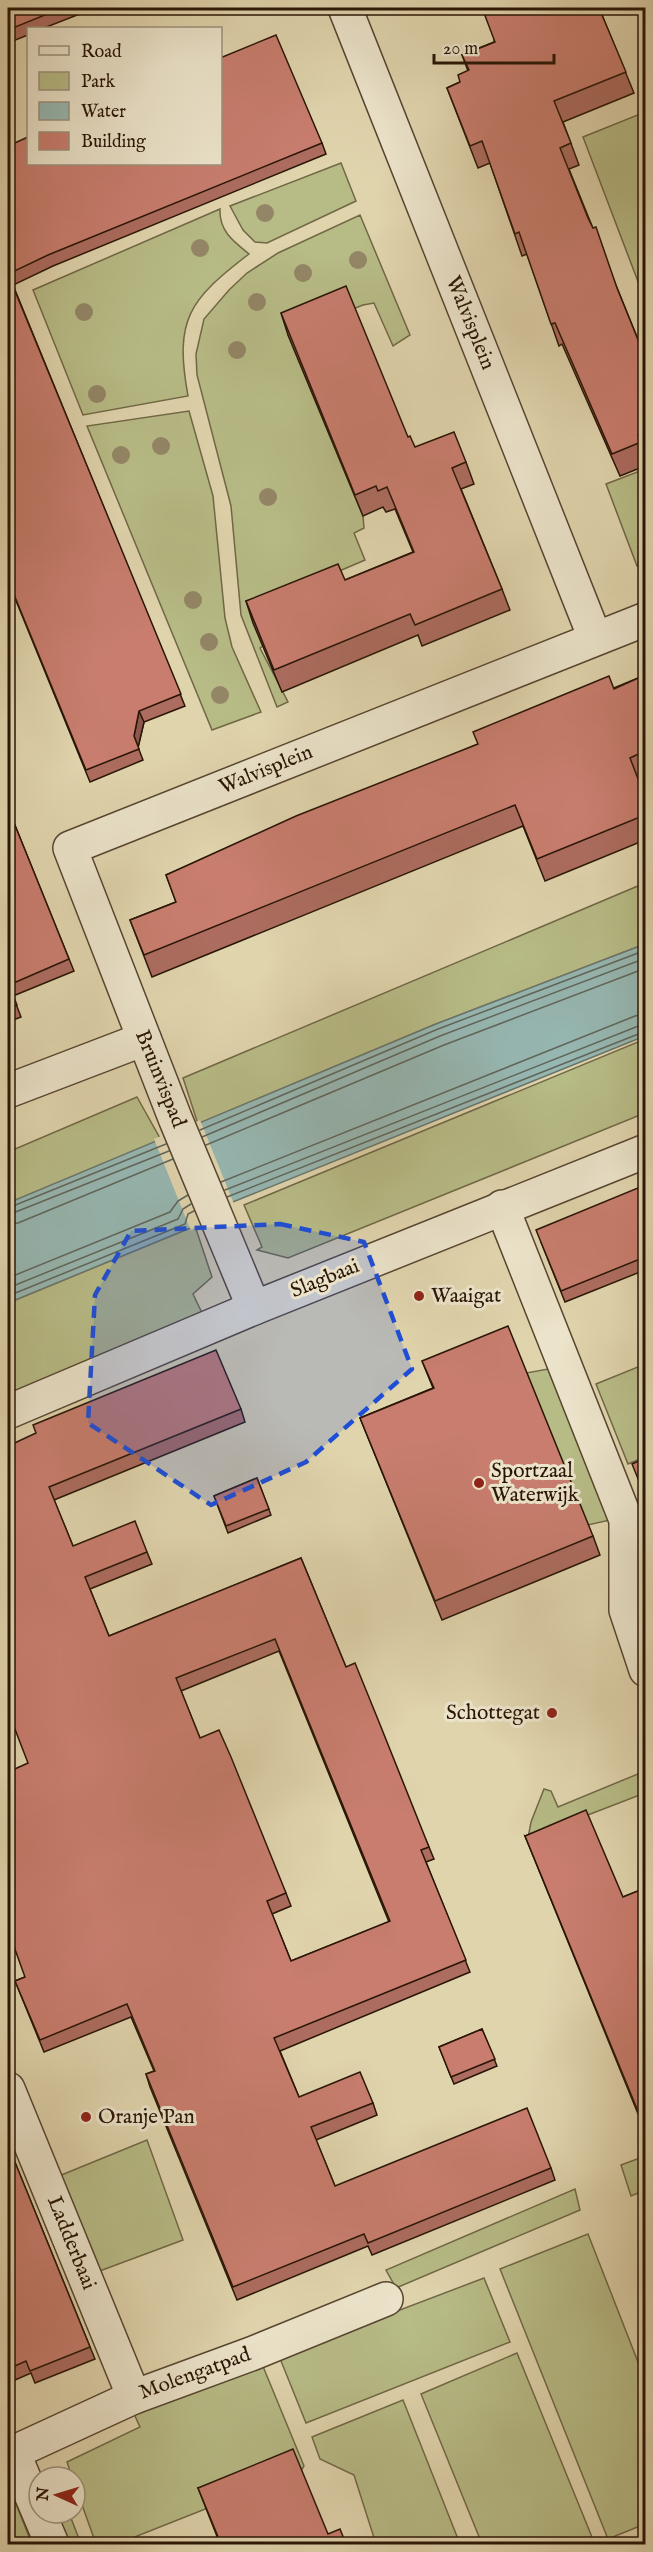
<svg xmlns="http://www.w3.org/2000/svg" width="653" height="2552" font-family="'IM FELL English',serif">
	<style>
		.green { fill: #b7bb86; stroke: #706846; stroke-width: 1.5 }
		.water { fill: #96b7b2; stroke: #6a766d; stroke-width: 1.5 }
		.pier { fill: #e0d4ad }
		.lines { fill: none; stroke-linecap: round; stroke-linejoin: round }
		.shore { stroke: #60665c; stroke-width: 1.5 }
		.street-casing { stroke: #574530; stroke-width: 36 }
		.street { stroke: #ebe3ca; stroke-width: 33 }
		.tree { fill: #938666 }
		.wall { fill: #ac6c5f; stroke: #291506; stroke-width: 1.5; fill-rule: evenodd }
		.shaded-wall { fill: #8c584d; stroke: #291506; stroke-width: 1.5 }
		.building { fill: #c87d6e; stroke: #291506; stroke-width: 1.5; fill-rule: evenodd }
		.marked { fill: #1d4ed8; fill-opacity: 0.2; stroke: #1d4ed8; stroke-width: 4.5; stroke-dasharray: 12 8; stroke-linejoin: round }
		.poi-dot { fill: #8f2418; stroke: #ebe3ca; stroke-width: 2 }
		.labels { text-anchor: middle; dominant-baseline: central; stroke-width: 6; stroke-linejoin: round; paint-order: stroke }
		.street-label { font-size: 21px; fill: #291506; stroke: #ebe3ca }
		.poi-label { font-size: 21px; fill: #291506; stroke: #ebe3ca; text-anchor: start }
	</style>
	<rect width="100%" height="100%" fill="#e0d4ad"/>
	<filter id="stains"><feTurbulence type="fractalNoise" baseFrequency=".00333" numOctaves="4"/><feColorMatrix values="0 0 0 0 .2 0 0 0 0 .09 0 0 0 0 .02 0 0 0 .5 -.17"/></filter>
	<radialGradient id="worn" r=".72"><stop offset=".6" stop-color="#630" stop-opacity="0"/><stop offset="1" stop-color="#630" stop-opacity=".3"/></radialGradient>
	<!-- green -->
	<g class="green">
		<path d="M 645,112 L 645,300 L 583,137 Z"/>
		<path d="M 341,163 L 356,201 L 267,243 L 255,242 L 243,230 L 230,206 Z"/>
		<path d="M 220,209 C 219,231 233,241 249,254 C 189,300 174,319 188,396 L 83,415 L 33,290 Z"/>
		<path d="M 360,215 L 410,335 L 393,346 L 374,303 L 363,305 L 288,335 L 363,516 L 364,528 L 354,533 L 365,560 L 255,607 L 263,646 L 260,648 L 288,702 L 277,707 L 241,615 L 231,506 L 197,375 L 196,354 L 204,319 L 229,290 L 247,273 L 278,253 Z"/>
		<path d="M 189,411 L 213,496 L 225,618 L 232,647 L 261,712 L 212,730 L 87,426 Z"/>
		<path d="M 645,469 L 645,563 L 637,566 L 606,484 Z"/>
		<path d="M 645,883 L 645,944 L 436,1024 L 198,1124 L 183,1078 Z"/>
		<path d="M 645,1039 L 645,1113 L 288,1258 L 257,1250 L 262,1247 L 244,1205 Z"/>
		<path d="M 137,1097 L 161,1140 L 8,1204 L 8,1152 Z"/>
		<path d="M 195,1226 L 212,1277 L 193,1294 L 203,1315 L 8,1395 L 8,1303 Z"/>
		<path d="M 645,1364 L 645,1457 L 628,1464 L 596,1384 Z"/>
		<path d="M 548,1369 L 610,1520 L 588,1525 L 526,1373 Z"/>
		<path d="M 645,1771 L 645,1793 L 528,1838 L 531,1822 L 544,1789 L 551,1791 L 558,1807 Z"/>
		<path d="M 147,2140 L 183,2240 L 97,2272 L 59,2176 Z"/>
		<path d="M 645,2156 L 645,2190 L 631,2196 L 621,2165 Z"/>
		<path d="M 575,2189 L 580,2210 L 396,2288 L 386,2270 Z"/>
		<path d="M 588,2234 L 645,2380 L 645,2524 L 608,2539 L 500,2269 Z"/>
		<path d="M 484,2278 L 510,2342 L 306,2423 L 279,2356 Z"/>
		<path d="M 517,2353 L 594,2542 L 589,2544 L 482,2544 L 421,2394 Z"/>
		<path d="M 262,2364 L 304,2466 L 301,2471 L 117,2544 L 96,2544 L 75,2485 L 75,2477 L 72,2477 L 67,2462 L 140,2427 L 134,2414 Z"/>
		<path d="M 403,2400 L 460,2544 L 376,2544 L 354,2475 L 320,2459 L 312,2437 Z"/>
		<path d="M 8,2486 L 9,2486 L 32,2544 L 8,2544 Z"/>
		<path d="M 55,2513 L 69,2513 L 81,2544 L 67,2544 Z"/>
	</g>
	<!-- water -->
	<path class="water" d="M 645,944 L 645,1036 L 193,1218 L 195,1226 L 8,1303 L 8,1203 L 436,1024 Z"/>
	<!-- pier -->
	<path class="pier" d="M 200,1120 L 234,1204 L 196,1220 L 198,1227 L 191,1231 L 154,1139 Z"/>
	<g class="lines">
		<!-- shore -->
		<g class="shore">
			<path d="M 200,1130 L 438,1029 L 646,950"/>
			<path d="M 202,1137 L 440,1036 L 646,958"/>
			<path d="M 206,1145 L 444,1045 L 646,968"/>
			<path d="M 221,1182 L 635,1016 L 646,1014"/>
			<path d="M 225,1190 L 646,1023"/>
			<path d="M 227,1197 L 646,1031"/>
			<path d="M 8,1208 L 166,1144"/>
			<path d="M 8,1215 L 169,1151"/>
			<path d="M 8,1224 L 18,1223 L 173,1159"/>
			<path d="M 8,1278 L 170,1212 L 178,1201 L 188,1195"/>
			<path d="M 8,1288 L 178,1219 L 183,1209 L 191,1204"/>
			<path d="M 8,1296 L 185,1224 L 188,1214 L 194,1211"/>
		</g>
		<!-- street casing -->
		<g class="street-casing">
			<g id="street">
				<path d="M 345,8 L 595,638"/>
				<path d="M 8,1091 L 144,1039"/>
				<path d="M 502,1207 L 626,1520 L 626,1610 L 646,1670"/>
				<path d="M 254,1308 L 175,1118 L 70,848 L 646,619"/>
				<path d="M 8,1412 L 254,1308 L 646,1151"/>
				<path d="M 8,2089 L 134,2397"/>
				<path d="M 13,2452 L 52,2544"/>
				<path d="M 8,2455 L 134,2397 L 251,2354 L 386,2299"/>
			</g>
		</g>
		<!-- street -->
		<use href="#street" class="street"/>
	</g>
	<!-- trees -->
	<g class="tree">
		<circle cx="265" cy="213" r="9"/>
		<circle cx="200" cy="248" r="9"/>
		<circle cx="358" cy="260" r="9"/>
		<circle cx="303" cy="273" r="9"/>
		<circle cx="257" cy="302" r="9"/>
		<circle cx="84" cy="312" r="9"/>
		<circle cx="237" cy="350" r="9"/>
		<circle cx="97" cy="394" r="9"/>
		<circle cx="161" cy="446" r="9"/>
		<circle cx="121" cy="455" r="9"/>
		<circle cx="268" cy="497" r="9"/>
		<circle cx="193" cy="600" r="9"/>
		<circle cx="209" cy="642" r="9"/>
		<circle cx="220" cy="695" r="9"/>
	</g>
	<!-- wall -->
	<g class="wall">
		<path d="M 8,8 L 95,8 L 44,28 L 28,28 L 28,35 L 8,43 Z"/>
		<path d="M 498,8 L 607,8 L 600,10 L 634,93 L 563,122 L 579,165 L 569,169 L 645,357 L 645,466 L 620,476 L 562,344 L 559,346 L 527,254 L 522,256 L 490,163 L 478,168 L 447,88 L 460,82 L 468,71 L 462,55 L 494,42 Z"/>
		<path d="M 322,143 L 326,154 L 53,266 L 13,285 L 185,706 L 144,722 L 138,747 L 143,760 L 90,782 L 8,581 L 8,146 Z"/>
		<path d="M 281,313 L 408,437 L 415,447 L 466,462 L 474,484 L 461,489 L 502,589 L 510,610 L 422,646 L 418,635 L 282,692 L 253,623 L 246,601 L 345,580 L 413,552 L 395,509 L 386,512 L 383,507 L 363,516 L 288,335 Z"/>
		<path d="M 645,675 L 645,776 L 638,779 L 645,797 L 645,840 L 545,881 L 523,826 L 152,977 L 130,920 L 176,902 L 166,875 L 478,744 Z"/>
		<path d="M 8,808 L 74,971 L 13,996 L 21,1017 L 8,1022 Z"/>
		<path d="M 645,1185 L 645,1270 L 565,1302 L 541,1242 Z"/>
		<path d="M 422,1361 L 593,1536 L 600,1555 L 442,1620 L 360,1418 L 433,1388 Z"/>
		<path d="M 241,1409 L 245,1422 L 54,1500 L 73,1546 L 147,1552 L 152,1564 L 90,1589 L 109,1636 L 301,1558 L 346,1667 L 429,1847 L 434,1859 L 426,1862 L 470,1972 L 280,2051 L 299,2097 L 373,2103 L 377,2115 L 316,2140 L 335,2186 L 551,2168 L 555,2180 L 372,2255 L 368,2246 L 237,2300 L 150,2087 L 146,2074 L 154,2071 L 131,2017 L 44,2052 L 15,1981 L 25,1977 L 28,1763 L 8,1446 ZM 279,1651 L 389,1922 L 291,1961 L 272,1914 L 291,1906 L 286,1893 L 200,1738 L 181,1691 Z"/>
		<path d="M 257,1478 L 271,1515 L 228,1533 L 214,1496 Z"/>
		<path d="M 525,1836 L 623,1897 L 645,1888 L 645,2131 Z"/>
		<path d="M 482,2029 L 497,2066 L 454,2084 L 439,2047 Z"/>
		<path d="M 8,2145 L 95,2359 L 35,2383 L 31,2373 L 8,2383 Z"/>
		<path d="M 198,2488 L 328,2534 L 346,2544 L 220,2544 Z"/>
	</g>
	<!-- shaded-wall -->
	<path class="shaded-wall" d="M 139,711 L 144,722 L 138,748 L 134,736 Z"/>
	<!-- building -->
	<g class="building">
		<path d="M 8,8 L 62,8 L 8,30 Z"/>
		<path d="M 498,8 L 599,8 L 626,72 L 554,101 L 571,143 L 560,148 L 588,218 L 593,228 L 596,227 L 617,288 L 645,357 L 645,432 L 638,435 L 641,442 L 612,454 L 555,323 L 551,324 L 519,232 L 515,234 L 482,141 L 470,146 L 447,88 L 460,82 L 458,75 L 469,70 L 462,55 L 495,42 L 484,13 Z"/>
		<path d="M 276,35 L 322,143 L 48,255 L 8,274 L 181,694 L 139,711 L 134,736 L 139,749 L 86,770 L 8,580 L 8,146 L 28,137 L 28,164 L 220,164 L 220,58 Z"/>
		<path d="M 346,286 L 408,437 L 410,436 L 415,447 L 454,432 L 466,462 L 452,468 L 502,589 L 415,625 L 410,614 L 274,670 L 246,601 L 338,564 L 345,580 L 414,552 L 387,487 L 378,491 L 376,486 L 355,495 L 281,313 Z"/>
		<path d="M 645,675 L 645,751 L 630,758 L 645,797 L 645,815 L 537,859 L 515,805 L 144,955 L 130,920 L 176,902 L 166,875 L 296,816 L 478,744 L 473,732 L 609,676 L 614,689 Z"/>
		<path d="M 8,808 L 69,959 L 9,985 L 17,1005 L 8,1009 Z"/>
		<path d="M 645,1185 L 645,1257 L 561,1291 L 536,1230 Z"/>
		<path d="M 508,1326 L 593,1536 L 435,1601 L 360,1418 L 434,1388 L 422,1361 Z"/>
		<path d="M 216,1350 L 241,1409 L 49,1487 L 73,1546 L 135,1521 L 147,1552 L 85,1577 L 109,1636 L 301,1558 L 346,1667 L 355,1663 L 379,1722 L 429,1847 L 421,1850 L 466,1960 L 274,2038 L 299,2097 L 360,2072 L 373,2103 L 311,2127 L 335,2186 L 527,2108 L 551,2168 L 368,2243 L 364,2234 L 233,2287 L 146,2074 L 155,2071 L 127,2004 L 40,2040 L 15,1981 L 25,1977 L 8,1930 L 8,1772 L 28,1763 L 8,1711 L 8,1446 L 36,1433 L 33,1425 ZM 275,1639 L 390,1921 L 291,1961 L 267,1901 L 286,1893 L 231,1757 L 219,1730 L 200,1738 L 176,1678 Z"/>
		<path d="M 645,1458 L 645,1496 L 632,1464 Z"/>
		<path d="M 257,1478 L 269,1509 L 226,1526 L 214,1496 Z"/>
		<path d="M 586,1810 L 623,1897 L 645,1888 L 645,2120 L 642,2121 L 525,1836 Z"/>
		<path d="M 482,2029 L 495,2059 L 451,2077 L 439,2047 Z"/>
		<path d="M 8,2145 L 90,2347 L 30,2371 L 26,2361 L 8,2369 Z"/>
		<path d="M 293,2449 L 328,2534 L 340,2529 L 346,2544 L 221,2544 L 198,2488 Z"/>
	</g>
	<!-- marked area -->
	<path class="marked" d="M 280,1224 L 364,1242 L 412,1369 L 306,1462 L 211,1505 L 88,1423 L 95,1295 L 131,1231 Z"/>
	<!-- markers -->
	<g class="poi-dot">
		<circle cx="419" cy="1296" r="6"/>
		<circle cx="479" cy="1483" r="6"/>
		<circle cx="552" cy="1713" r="6"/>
		<circle cx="86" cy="2117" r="6"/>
	</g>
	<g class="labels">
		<!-- street labels -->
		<g class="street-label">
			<text transform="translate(470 323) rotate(68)">Walvisplein</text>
			<text transform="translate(266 770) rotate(-22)">Walvisplein</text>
			<text transform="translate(160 1079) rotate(68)">Bruinvispad</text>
			<text transform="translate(325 1279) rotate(-22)">Slagbaai</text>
			<text transform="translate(71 2243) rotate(68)">Ladderbaai</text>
			<text transform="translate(195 2374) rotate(-20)">Molengatpad</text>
		</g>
		<!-- poi labels -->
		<g class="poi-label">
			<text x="431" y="1296">Waaigat</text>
			<text x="491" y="1471">Sportzaal<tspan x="491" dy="24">Waterwijk</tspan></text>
			<text x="540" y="1713" text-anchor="end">Schottegat</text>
			<text x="98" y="2117">Oranje Pan</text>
		</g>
	</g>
	<!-- margin -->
	<rect width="653" height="2552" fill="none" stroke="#e0d4ad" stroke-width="30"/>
	<rect x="9" y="9" width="635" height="2534" fill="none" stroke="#291506" stroke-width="3"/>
	<rect x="15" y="15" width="623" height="2522" fill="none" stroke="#291506" stroke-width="1.5"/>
	<!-- legend -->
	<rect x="27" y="27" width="195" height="138" fill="#ebe3ca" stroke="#9d917c" stroke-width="1.5"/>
	<rect x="39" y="46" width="30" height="9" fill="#ebe3ca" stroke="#9d917c" stroke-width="1.5"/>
	<text x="81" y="57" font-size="18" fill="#291506">Road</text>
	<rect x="39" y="72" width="30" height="18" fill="#b7bb86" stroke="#9d917c" stroke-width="1.5"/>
	<text x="81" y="87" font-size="18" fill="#291506">Park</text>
	<rect x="39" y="102" width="30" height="18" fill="#96b7b2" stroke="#9d917c" stroke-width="1.5"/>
	<text x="81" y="117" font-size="18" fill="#291506">Water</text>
	<rect x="39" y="132" width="30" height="18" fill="#c87d6e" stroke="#9d917c" stroke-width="1.5"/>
	<text x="81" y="147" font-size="18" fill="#291506">Building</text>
	<!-- north arrow -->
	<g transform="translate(57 2495) rotate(274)"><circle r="28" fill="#ebe3ca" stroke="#9d917c" stroke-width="1.5"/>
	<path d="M0-4.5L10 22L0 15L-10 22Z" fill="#8f2418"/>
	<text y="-9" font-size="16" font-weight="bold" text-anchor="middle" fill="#291506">N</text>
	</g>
	<!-- scale -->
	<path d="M434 54v9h120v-9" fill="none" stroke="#291506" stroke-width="3"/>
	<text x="443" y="54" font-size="18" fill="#291506" stroke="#ebe3ca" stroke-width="4.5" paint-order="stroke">20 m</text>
	<rect width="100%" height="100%" filter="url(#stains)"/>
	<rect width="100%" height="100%" fill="url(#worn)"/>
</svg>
